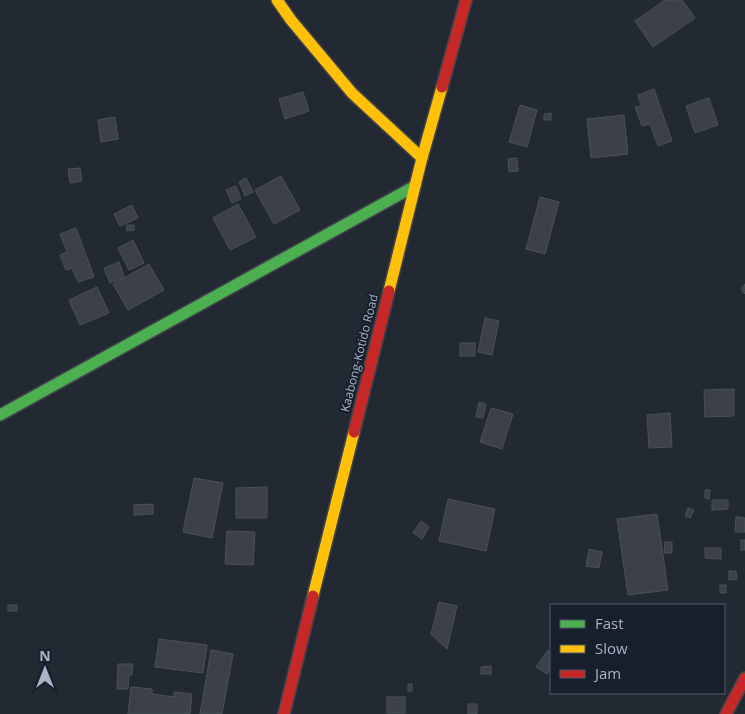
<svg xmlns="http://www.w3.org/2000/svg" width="745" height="714" font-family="'Open Sans',sans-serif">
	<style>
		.building { fill: #3b4049; stroke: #4a515a }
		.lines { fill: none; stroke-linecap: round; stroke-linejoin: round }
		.fast-casing { stroke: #40444b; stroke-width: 14 }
		.slow-casing { stroke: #40444b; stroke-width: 14 }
		.jam-casing { stroke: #40444b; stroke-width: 14 }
		.fast { stroke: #4caf50; stroke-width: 11 }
		.slow { stroke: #ffc107; stroke-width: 11 }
		.jam { stroke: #c62828; stroke-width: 11 }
		.labels { text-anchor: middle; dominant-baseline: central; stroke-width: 4; stroke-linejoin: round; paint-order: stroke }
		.street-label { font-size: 12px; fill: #abb4c6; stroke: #171f2c }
	</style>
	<rect width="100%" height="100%" fill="#232932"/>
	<!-- building -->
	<g class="building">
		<path d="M 665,0 L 682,0 L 695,18 L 653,47 L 635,21 Z"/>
		<path d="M 654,89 L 672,141 L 658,146 L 650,124 L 642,126 L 635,107 L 641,106 L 638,95 Z"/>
		<path d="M 303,92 L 309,111 L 285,119 L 279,99 Z"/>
		<path d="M 709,98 L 718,125 L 695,133 L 686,106 Z"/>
		<path d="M 520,105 L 537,110 L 527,147 L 509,142 Z"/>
		<path d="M 551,113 L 551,120 L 544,120 L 544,114 Z"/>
		<path d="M 624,115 L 628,154 L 591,158 L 587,119 Z"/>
		<path d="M 115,117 L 118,139 L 101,142 L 98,120 Z"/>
		<path d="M 517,158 L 518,171 L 509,172 L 508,159 Z"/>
		<path d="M 80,168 L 82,181 L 70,183 L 68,169 Z"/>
		<path d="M 281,176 L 300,210 L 274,224 L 255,190 Z"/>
		<path d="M 246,178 L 253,192 L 245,196 L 239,182 Z"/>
		<path d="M 236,186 L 241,199 L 232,203 L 226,190 Z"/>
		<path d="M 540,197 L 559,202 L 545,254 L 526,249 Z"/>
		<path d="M 238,204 L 256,237 L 230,250 L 213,218 Z"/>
		<path d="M 132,205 L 138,218 L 120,226 L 114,214 Z"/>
		<path d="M 126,225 L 134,225 L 134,230 L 127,231 Z"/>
		<path d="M 76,228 L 94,277 L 78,282 L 72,268 L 66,270 L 60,255 L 67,252 L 60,234 Z"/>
		<path d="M 133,240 L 144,263 L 129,270 L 118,248 Z"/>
		<path d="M 119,262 L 124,277 L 110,283 L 104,268 Z"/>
		<path d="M 149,264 L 164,290 L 128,310 L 113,284 Z"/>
		<path d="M 745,284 L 745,294 L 742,291 L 742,288 Z"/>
		<path d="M 97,287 L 109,313 L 80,325 L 69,300 Z"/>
		<path d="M 485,318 L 499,321 L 492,355 L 478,352 Z"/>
		<rect x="460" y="343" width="15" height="13"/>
		<path d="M 734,389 L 734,416 L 705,417 L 704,390 Z"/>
		<path d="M 479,402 L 486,404 L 483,418 L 476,417 Z"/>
		<path d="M 491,408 L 513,414 L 502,449 L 480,442 Z"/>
		<path d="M 670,413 L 672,447 L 649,448 L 647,415 Z"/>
		<path d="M 194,478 L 223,483 L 212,538 L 183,532 Z"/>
		<path d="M 267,487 L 267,518 L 236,518 L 236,488 Z"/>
		<path d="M 705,490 L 710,490 L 709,499 L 705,498 Z"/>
		<path d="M 448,499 L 495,509 L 486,551 L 439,541 Z"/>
		<path d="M 712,500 L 728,500 L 728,509 L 712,510 Z"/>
		<path d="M 153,504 L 153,514 L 134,515 L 134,505 Z"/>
		<path d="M 688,508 L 694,510 L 690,518 L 685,516 Z"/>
		<path d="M 657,514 L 668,590 L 628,595 L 617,519 Z"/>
		<path d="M 736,517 L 745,518 L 745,532 L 735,532 Z"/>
		<path d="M 421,521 L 429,527 L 422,539 L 413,533 Z"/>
		<path d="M 227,531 L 255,532 L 253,565 L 225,564 Z"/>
		<rect x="741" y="540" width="4" height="10"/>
		<path d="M 665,542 L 672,542 L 672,553 L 664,553 Z"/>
		<path d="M 705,548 L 721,548 L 721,559 L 705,558 Z"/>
		<path d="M 589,549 L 602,552 L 599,568 L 586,566 Z"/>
		<path d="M 729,571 L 736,571 L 737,579 L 729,580 Z"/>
		<rect x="720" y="585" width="6" height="8"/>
		<path d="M 439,602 L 457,606 L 447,649 L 431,634 Z"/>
		<rect x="8" y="605" width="9" height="6"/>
		<path d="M 159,639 L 207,645 L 203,673 L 155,667 Z"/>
		<path d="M 211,650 L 233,654 L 222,714 L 200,714 Z"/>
		<path d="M 548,650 L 551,653 L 551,668 L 547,674 L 536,667 Z"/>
		<path d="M 118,664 L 133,664 L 132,675 L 129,675 L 128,689 L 117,689 Z"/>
		<path d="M 491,666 L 491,674 L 481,674 L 481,667 Z"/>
		<rect x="408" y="684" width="4" height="7"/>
		<path d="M 131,687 L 152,689 L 152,694 L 174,697 L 174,692 L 192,694 L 190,714 L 128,714 Z"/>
		<rect x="387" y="697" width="18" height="16"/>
		<rect x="468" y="704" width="9" height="10"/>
	</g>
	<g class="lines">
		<!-- fast casing -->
		<g class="fast-casing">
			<path id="fast" d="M 0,415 L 415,186"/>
		</g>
		<!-- slow casing -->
		<g class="slow-casing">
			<g id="slow">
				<path d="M 277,0 L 291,20 L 352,93 L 422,158"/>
				<path d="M 389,291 L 422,158 L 442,87"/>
				<path d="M 313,596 L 354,432"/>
			</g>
		</g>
		<!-- jam casing -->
		<g class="jam-casing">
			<g id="jam">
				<path d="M 442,87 L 466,0"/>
				<path d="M 354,432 L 389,291"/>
				<path d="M 284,714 L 313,596"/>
				<path d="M 726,714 L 745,678"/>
			</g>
		</g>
		<!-- fast -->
		<use href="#fast" class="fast"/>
		<!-- slow -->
		<use href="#slow" class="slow"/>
		<!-- jam -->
		<use href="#jam" class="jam"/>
	</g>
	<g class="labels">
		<!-- street labels -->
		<g class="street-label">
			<text transform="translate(359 353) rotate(-76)">Kaabong-Kotido Road</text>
		</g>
	</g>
	<!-- legend -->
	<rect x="550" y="604" width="175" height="90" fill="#171f2c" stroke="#525b6a"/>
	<rect x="560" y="620" width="25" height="8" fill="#4caf50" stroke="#525b6a"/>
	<text x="595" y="629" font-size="15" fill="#abb4c6">Fast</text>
	<rect x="560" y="645" width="25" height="8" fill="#ffc107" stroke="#525b6a"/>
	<text x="595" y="654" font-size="15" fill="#abb4c6">Slow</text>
	<rect x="560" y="670" width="25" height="8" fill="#c62828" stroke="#525b6a"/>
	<text x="595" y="679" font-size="15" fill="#abb4c6">Jam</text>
	<!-- north arrow -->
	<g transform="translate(45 669)" stroke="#171f2c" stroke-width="4" paint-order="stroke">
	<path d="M0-4L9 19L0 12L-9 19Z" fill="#abb4c6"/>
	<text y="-8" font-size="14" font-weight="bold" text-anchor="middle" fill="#abb4c6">N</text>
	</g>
</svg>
